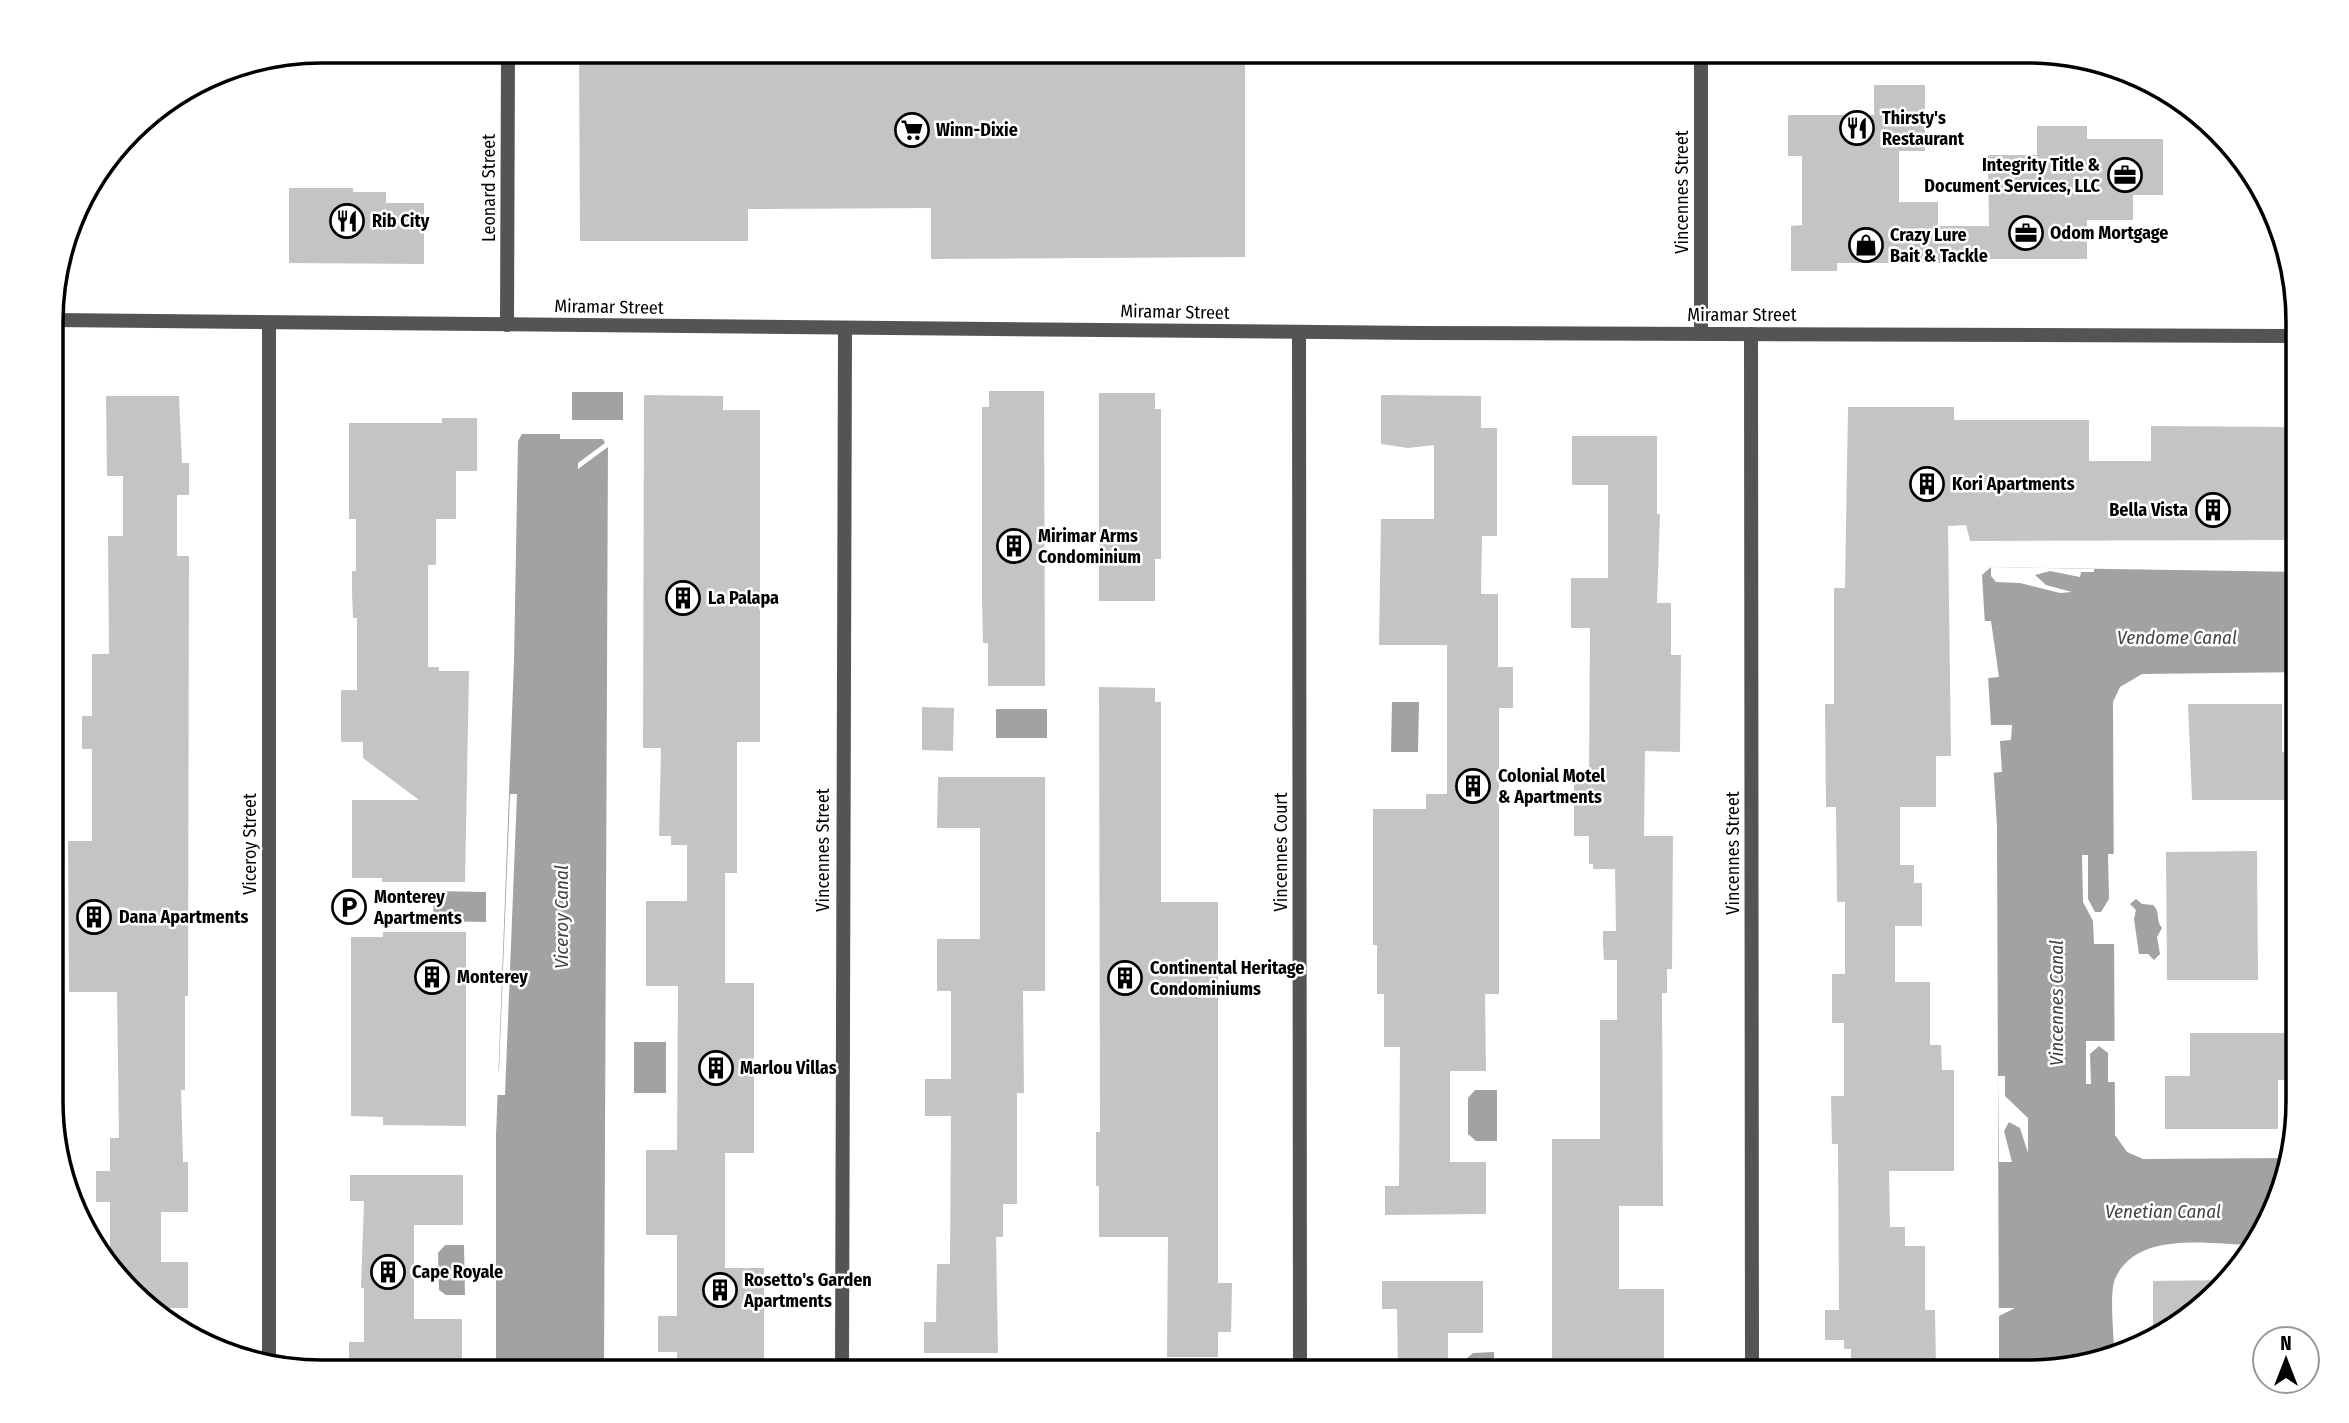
<svg xmlns="http://www.w3.org/2000/svg" width="2349" height="1423" font-family="'Fira Sans Condensed',sans-serif">
	<style>
		.water { fill: #a2a2a2 }
		.pier { fill: #fff }
		.building { fill: #c4c4c4 }
		.lines { fill: none; stroke-linecap: round; stroke-linejoin: round }
		.minor { stroke: #545454; stroke-width: 14 }
		.labels { text-anchor: middle; dominant-baseline: central; stroke-width: 5; stroke-linejoin: round; paint-order: stroke }
		.poi-label { font-size: 18px; font-weight: bold; fill: #000; stroke: #fff; text-anchor: start }
		.street-label { font-size: 18px; fill: #000; stroke: #fff }
		.water-label { font-size: 19px; font-style: italic; fill: #434343; stroke: #fff }
		.rim { fill: none; stroke: #000; stroke-width: 3.5 }
	</style>
	<rect width="100%" height="100%" fill="#fff"/>
	<!-- water -->
	<g class="water">
		<rect x="572" y="392" width="51" height="28"/>
		<path d="M 522,434 L 605,434 L 608,441 L 604,1372 L 496,1372 L 496,1136 L 514,661 L 518,441 Z"/>
		<path d="M 1991,567 L 2298,572 L 2298,672 L 2142,674 L 2120,687 L 2113,702 L 2115,1135 L 2127,1152 L 2143,1159 L 2285,1158 L 2262,1237 L 2255,1245 C 2212,1245 2137,1229 2115,1279 C 2109,1294 2114,1333 2114,1351 L 2044,1372 L 1999,1372 L 1997,827 L 1982,575 Z"/>
		<path d="M 1392,702 L 1419,702 L 1418,752 L 1391,752 Z"/>
		<rect x="996" y="709" width="51" height="29"/>
		<path d="M 434,891 L 486,892 L 486,922 L 433,921 Z"/>
		<path d="M 2136,899 L 2142,904 L 2153,905 C 2161,912 2155,920 2162,928 L 2157,937 L 2160,954 L 2154,960 L 2148,954 L 2139,954 L 2134,919 L 2136,910 L 2130,904 Z"/>
		<rect x="634" y="1042" width="32" height="51"/>
		<path d="M 1475,1090 L 1497,1090 L 1497,1141 L 1476,1141 L 1468,1134 L 1468,1098 Z"/>
		<path d="M 445,1245 L 464,1245 L 465,1295 L 446,1295 L 439,1290 L 438,1253 Z"/>
		<path d="M 1494,1352 L 1495,1372 L 1465,1372 L 1465,1360 L 1473,1353 Z"/>
	</g>
	<!-- pier -->
	<g class="pier">
		<path d="M 570,430 L 607,431 L 612,441 L 608,441 L 608,447 L 578,469 L 578,463 L 605,443 L 603,439 L 560,439 L 560,434 L 569,433 Z"/>
		<path d="M 1991,567 L 2094,569 L 2094,572 L 2081,572 L 2080,577 L 2050,571 L 2035,575 L 2046,585 L 2072,592 L 2060,593 L 2020,583 L 1996,582 L 1991,576 Z"/>
		<path d="M 1981,621 L 1991,621 L 1999,677 L 1988,678 Z"/>
		<path d="M 1991,725 L 2012,725 L 2011,740 L 2000,741 L 2002,772 L 1991,773 Z"/>
		<path d="M 510,794 L 517,794 L 505,1095 L 494,1095 L 495,1071 L 499,1071 Z"/>
		<path d="M 2108,854 L 2117,854 L 2117,944 L 2094,944 L 2093,921 L 2083,902 L 2082,855 L 2088,855 L 2088,899 L 2095,912 L 2101,912 L 2109,899 Z"/>
		<path d="M 2086,1041 L 2116,1041 L 2117,1082 L 2108,1082 L 2108,1053 L 2099,1046 L 2090,1054 L 2091,1084 L 2086,1084 Z"/>
		<path d="M 1998,1076 L 2005,1076 L 2005,1096 L 2028,1118 L 2028,1153 L 2020,1128 L 2009,1122 L 2004,1131 L 2012,1162 L 1999,1162 Z"/>
		<path d="M 1997,1308 L 2015,1308 L 1999,1316 L 1999,1370 L 1996,1370 Z"/>
	</g>
	<!-- building -->
	<g class="building">
		<path d="M 579,51 L 1245,51 L 1245,257 L 931,259 L 931,208 L 748,209 L 748,241 L 580,241 Z"/>
		<path d="M 1874,85 L 1925,85 L 1925,151 L 1899,151 L 1899,202 L 1938,202 L 1938,226 L 1989,226 L 1988,155 L 2037,155 L 2037,126 L 2087,126 L 2087,139 L 2163,139 L 2163,195 L 2133,195 L 2133,220 L 2087,220 L 2087,259 L 1941,259 L 1941,263 L 1837,263 L 1837,271 L 1791,271 L 1791,226 L 1802,225 L 1802,156 L 1788,156 L 1788,115 L 1874,115 Z"/>
		<path d="M 289,188 L 353,188 L 353,192 L 386,192 L 386,203 L 424,203 L 424,264 L 289,263 Z"/>
		<path d="M 989,391 L 1044,391 L 1045,686 L 988,686 L 988,643 L 983,643 L 982,601 L 982,407 L 989,407 Z"/>
		<path d="M 1099,393 L 1155,393 L 1155,409 L 1161,409 L 1161,559 L 1155,559 L 1155,601 L 1099,601 Z"/>
		<path d="M 644,395 L 723,396 L 723,410 L 760,410 L 760,742 L 737,742 L 737,873 L 725,873 L 725,983 L 754,983 L 754,1153 L 725,1153 L 725,1268 L 764,1268 L 764,1372 L 677,1372 L 677,1352 L 658,1352 L 658,1316 L 677,1316 L 677,1235 L 646,1235 L 646,1150 L 677,1150 L 678,986 L 646,986 L 646,901 L 687,901 L 687,845 L 671,845 L 671,836 L 659,836 L 661,748 L 643,748 Z"/>
		<path d="M 1381,395 L 1481,396 L 1481,428 L 1497,428 L 1497,536 L 1482,536 L 1481,594 L 1498,594 L 1498,667 L 1513,667 L 1513,708 L 1499,708 L 1499,994 L 1485,994 L 1486,1071 L 1450,1071 L 1450,1162 L 1486,1162 L 1486,1214 L 1385,1215 L 1385,1186 L 1399,1186 L 1400,1047 L 1384,1047 L 1384,994 L 1377,994 L 1377,945 L 1373,945 L 1373,809 L 1426,809 L 1426,794 L 1447,794 L 1447,645 L 1379,645 L 1381,519 L 1434,519 L 1434,445 L 1408,448 L 1381,444 Z"/>
		<path d="M 106,396 L 179,396 L 182,463 L 189,463 L 189,495 L 177,495 L 177,556 L 189,556 L 188,996 L 185,996 L 185,1090 L 181,1090 L 183,1162 L 188,1162 L 188,1212 L 161,1212 L 161,1262 L 188,1262 L 188,1308 L 157,1308 L 110,1264 L 110,1202 L 96,1202 L 96,1171 L 110,1171 L 110,1138 L 119,1138 L 117,992 L 69,992 L 68,841 L 92,841 L 92,749 L 82,749 L 82,716 L 92,716 L 92,654 L 109,654 L 108,536 L 123,536 L 123,476 L 107,476 Z"/>
		<path d="M 1848,407 L 1954,407 L 1954,420 L 2089,420 L 2089,461 L 2151,461 L 2151,426 L 2298,427 L 2298,540 L 1970,541 L 1966,525 L 1948,526 L 1951,756 L 1936,756 L 1936,807 L 1900,807 L 1900,865 L 1914,865 L 1914,883 L 1922,883 L 1922,926 L 1895,926 L 1895,982 L 1930,982 L 1930,1045 L 1941,1045 L 1942,1070 L 1954,1070 L 1954,1171 L 1889,1171 L 1890,1227 L 1905,1227 L 1905,1246 L 1925,1246 L 1925,1310 L 1935,1310 L 1936,1372 L 1851,1372 L 1851,1349 L 1844,1349 L 1844,1340 L 1825,1340 L 1825,1310 L 1839,1310 L 1838,1144 L 1832,1144 L 1831,1096 L 1844,1096 L 1844,1023 L 1832,1023 L 1832,974 L 1845,974 L 1845,902 L 1837,902 L 1836,807 L 1826,807 L 1825,704 L 1834,704 L 1834,588 L 1845,588 Z"/>
		<path d="M 442,418 L 477,418 L 477,471 L 456,471 L 456,519 L 436,519 L 436,565 L 428,565 L 428,667 L 439,667 L 439,671 L 469,671 L 465,882 L 382,882 L 382,878 L 352,878 L 352,800 L 419,800 L 363,758 L 363,742 L 341,742 L 341,690 L 357,690 L 357,618 L 353,618 L 352,594 L 352,571 L 356,571 L 356,519 L 349,519 L 349,423 L 442,423 Z"/>
		<path d="M 1572,436 L 1657,436 L 1657,514 L 1660,514 L 1657,603 L 1671,603 L 1671,655 L 1681,655 L 1680,752 L 1645,751 L 1644,836 L 1673,836 L 1672,969 L 1667,969 L 1667,993 L 1662,993 L 1663,1206 L 1619,1206 L 1619,1289 L 1664,1289 L 1664,1358 L 1552,1358 L 1552,1139 L 1600,1139 L 1600,1020 L 1617,1020 L 1617,960 L 1604,960 L 1603,945 L 1603,931 L 1616,931 L 1615,869 L 1593,869 L 1593,864 L 1589,864 L 1589,836 L 1574,836 L 1574,779 L 1589,779 L 1590,628 L 1571,628 L 1571,578 L 1608,578 L 1608,485 L 1572,485 Z"/>
		<path d="M 1099,687 L 1155,688 L 1155,702 L 1161,702 L 1161,902 L 1218,902 L 1218,1283 L 1232,1283 L 1231,1332 L 1218,1332 L 1218,1357 L 1167,1357 L 1168,1237 L 1099,1237 L 1099,1186 L 1096,1186 L 1096,1132 L 1100,1132 Z"/>
		<path d="M 2188,704 L 2282,704 L 2282,752 L 2294,752 L 2294,800 L 2192,800 Z"/>
		<path d="M 922,707 L 954,708 L 953,751 L 922,750 Z"/>
		<path d="M 938,777 L 1045,777 L 1045,991 L 1023,991 L 1024,1093 L 1017,1093 L 1017,1204 L 1003,1204 L 1003,1237 L 996,1237 L 998,1353 L 924,1353 L 924,1322 L 936,1322 L 937,1264 L 950,1264 L 951,1116 L 925,1116 L 925,1079 L 951,1079 L 951,991 L 937,991 L 937,939 L 980,939 L 980,828 L 937,828 Z"/>
		<path d="M 2257,851 L 2258,980 L 2167,980 L 2166,852 Z"/>
		<path d="M 383,932 L 466,932 L 466,1126 L 383,1125 L 383,1117 L 351,1116 L 351,937 L 383,937 Z"/>
		<path d="M 2190,1033 L 2294,1033 L 2294,1080 L 2278,1080 L 2278,1129 L 2165,1129 L 2165,1076 L 2190,1076 Z"/>
		<path d="M 350,1175 L 463,1175 L 463,1225 L 414,1225 L 414,1319 L 462,1319 L 462,1368 L 349,1370 L 349,1342 L 364,1342 L 364,1288 L 361,1288 L 364,1201 L 350,1201 Z"/>
		<path d="M 2228,1280 L 2218,1293 L 2163,1336 L 2153,1338 L 2153,1281 Z"/>
		<path d="M 1382,1281 L 1483,1281 L 1483,1333 L 1448,1333 L 1448,1372 L 1398,1372 L 1397,1309 L 1382,1309 Z"/>
	</g>
	<g class="lines">
		<!-- minor -->
		<g class="minor">
			<path d="M 1701,51 L 1701,333"/>
			<path d="M 53,320 L 1421,333 L 2298,336"/>
			<path d="M 269,323 L 269,1365"/>
			<path d="M 507,325 L 508,51"/>
			<path d="M 1299,332 L 1300,1372"/>
			<path d="M 1751,334 L 1752,1372"/>
			<path d="M 842,1372 L 845,329"/>
		</g>
	</g>
	<!-- icons -->
	<defs>
		<g id="restaurant-ring" transform="scale(1.75)"><circle r="9.5" fill="#fff" stroke="#000" stroke-width="1.5"/><path d="M-5-6h1v4h1v-4h1v4h1v-4h1v5L-1.5 .5V6h-2V.5L-5-1ZM5-6V6H3V1.5H1.5Q1.5-4 5-6Z" fill="#000"/></g>
		<g id="supermarket-ring" transform="scale(1.75)"><circle r="9.5" fill="#fff" stroke="#000" stroke-width="1.5"/><path d="M-6-5.5h2.5l.6 2H6L4.5 2H-2.5L-4.4-4H-6ZM-1.5 3.2a1.3 1.3 0 1 0 .1 0ZM3 3.2a1.3 1.3 0 1 0 .1 0Z" fill="#000"/></g>
		<g id="office-ring" transform="scale(1.75)"><circle r="9.5" fill="#fff" stroke="#000" stroke-width="1.5"/><path d="M-6-3h4V-5.5h4V-3h4V5H-6ZM-1-4.5V-3h2v-1.5ZM-6 0V1H6V0Z" fill="#000"/></g>
		<g id="shop-ring" transform="scale(1.75)"><circle r="9.5" fill="#fff" stroke="#000" stroke-width="1.5"/><path d="M-5-2.5h2.3a2.7 3.5 0 0 1 5.4 0H5L5.5 6h-11ZM-1.5-2.5h3a1.5 2.3 0 0 0-3 0Z" fill="#000"/></g>
		<g id="building-ring" transform="scale(1.75)"><circle r="9.5" fill="#fff" stroke="#000" stroke-width="1.5"/><path d="M-4-6H4V6H1V3H-1V6H-4ZM-2.5-4.3h1.7v1.8h-1.7ZM.8-4.3h1.7v1.8H.8ZM-2.5-1h1.7V.8h-1.7ZM.8-1h1.7V.8H.8Z" fill="#000"/></g>
		<g id="parking-ring" transform="scale(1.75)"><circle r="9.5" fill="#fff" stroke="#000" stroke-width="1.5"/><path d="M-3.5-5.5H1a3.5 3.5 0 0 1 0 7H-1V5.5H-3.5ZM-1-3.4V-.6H.8a1.4 1.4 0 0 0 0-2.8Z" fill="#000"/></g>
	</defs>
	<g fill-rule="evenodd">
		<use href="#restaurant-ring" x="1857" y="128"/>
		<use href="#supermarket-ring" x="912" y="130"/>
		<use href="#office-ring" x="2125" y="175"/>
		<use href="#restaurant-ring" x="347" y="221"/>
		<use href="#office-ring" x="2026" y="233"/>
		<use href="#shop-ring" x="1866" y="245"/>
		<use href="#building-ring" x="1927" y="484"/>
		<use href="#building-ring" x="2213" y="510"/>
		<use href="#building-ring" x="1014" y="546"/>
		<use href="#building-ring" x="683" y="598"/>
		<use href="#building-ring" x="1473" y="786"/>
		<use href="#parking-ring" x="349" y="907"/>
		<use href="#building-ring" x="94" y="917"/>
		<use href="#building-ring" x="432" y="977"/>
		<use href="#building-ring" x="1125" y="978"/>
		<use href="#building-ring" x="716" y="1068"/>
		<use href="#building-ring" x="388" y="1272"/>
		<use href="#building-ring" x="720" y="1290"/>
	</g>
	<g class="labels">
		<!-- poi labels -->
		<g class="poi-label">
			<text x="1882" y="118">Thirsty's<tspan x="1882" dy="21">Restaurant</tspan></text>
			<text x="936" y="130">Winn-Dixie</text>
			<text x="2100" y="165" text-anchor="end">Integrity Title &amp;<tspan x="2100" dy="21">Document Services, LLC</tspan></text>
			<text x="372" y="221">Rib City</text>
			<text x="2050" y="233">Odom Mortgage</text>
			<text x="1890" y="235">Crazy Lure<tspan x="1890" dy="21">Bait &amp; Tackle</tspan></text>
			<text x="1952" y="484">Kori Apartments</text>
			<text x="2188" y="510" text-anchor="end">Bella Vista</text>
			<text x="1038" y="536">Mirimar Arms<tspan x="1038" dy="21">Condominium</tspan></text>
			<text x="708" y="598">La Palapa</text>
			<text x="1498" y="776">Colonial Motel<tspan x="1498" dy="21">&amp; Apartments</tspan></text>
			<text x="374" y="897">Monterey<tspan x="374" dy="21">Apartments</tspan></text>
			<text x="119" y="917">Dana Apartments</text>
			<text x="1150" y="968">Continental Heritage<tspan x="1150" dy="21">Condominiums</tspan></text>
			<text x="457" y="977">Monterey</text>
			<text x="740" y="1068">Marlou Villas</text>
			<text x="412" y="1272">Cape Royale</text>
			<text x="744" y="1280">Rosetto's Garden<tspan x="744" dy="21">Apartments</tspan></text>
		</g>
		<!-- street labels -->
		<g class="street-label">
			<text transform="translate(489 188) rotate(-90)">Leonard Street</text>
			<text transform="translate(1682 192) rotate(-90)">Vincennes Street</text>
			<text transform="translate(609 307) rotate(1)">Miramar Street</text>
			<text transform="translate(1175 312) rotate(1)">Miramar Street</text>
			<text x="1742" y="315">Miramar Street</text>
			<text transform="translate(250 844) rotate(-90)">Viceroy Street</text>
			<text transform="translate(823 850) rotate(-90)">Vincennes Street</text>
			<text transform="translate(1281 852) rotate(-90)">Vincennes Court</text>
			<text transform="translate(1733 853) rotate(-90)">Vincennes Street</text>
		</g>
		<!-- water labels -->
		<g class="water-label">
			<text x="2177" y="637">Vendome Canal</text>
			<text transform="translate(561 917) rotate(-90)">Viceroy Canal</text>
			<text transform="translate(2056 1003) rotate(-90)">Vincennes Canal</text>
			<text x="2163" y="1211">Venetian Canal</text>
		</g>
	</g>
	<!-- crop -->
	<path d="M0 0H2349V1423H0ZM322 63H2027A259 259 0 0 1 2286 322V1101A259 259 0 0 1 2027 1360H322A259 259 0 0 1 63 1101V322A259 259 0 0 1 322 63Z" fill="#fff" fill-rule="evenodd"/>
	<path class="rim" d="M322 63H2027A259 259 0 0 1 2286 322V1101A259 259 0 0 1 2027 1360H322A259 259 0 0 1 63 1101V322A259 259 0 0 1 322 63Z"/>
	<!-- north arrow -->
	<g transform="translate(2286 1360)"><circle r="33" fill="#ffffff" stroke="#999999" stroke-width="2"/>
	<path d="M0-5L12 26L0 18L-12 26Z" fill="#000000"/>
	<text y="-10" font-size="19" font-weight="bold" text-anchor="middle" fill="#000000">N</text>
	</g>
</svg>
